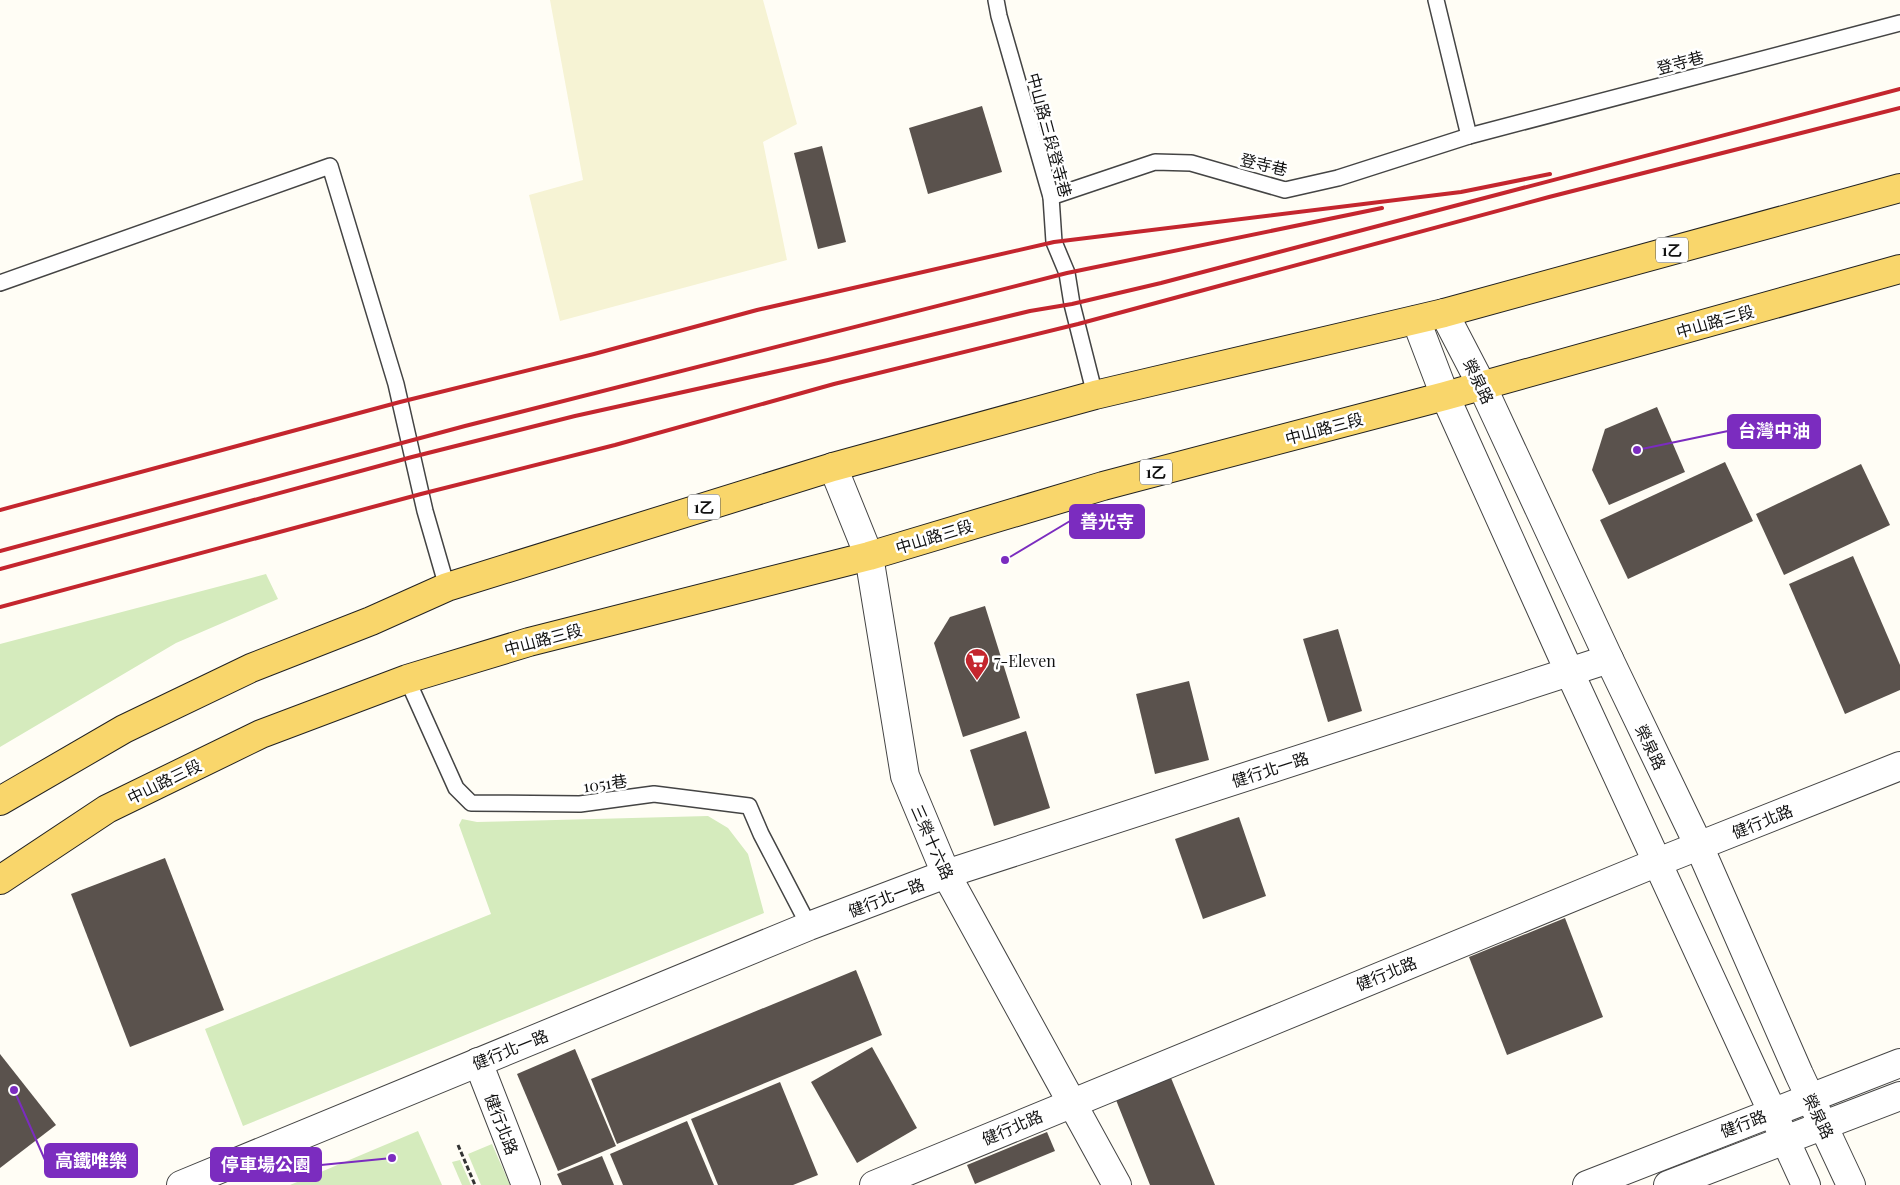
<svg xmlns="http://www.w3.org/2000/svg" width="1900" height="1185" font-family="'Playfair Display','Noto Sans TC',serif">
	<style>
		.farmland { fill: #f6f3d4 }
		.green { fill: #d5ebbd }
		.building { fill: #5a524d }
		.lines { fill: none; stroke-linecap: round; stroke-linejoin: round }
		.lane-casing { stroke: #444; stroke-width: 18 }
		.street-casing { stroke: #444; stroke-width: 30 }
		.primary-casing { stroke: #222; stroke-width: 30 }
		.path { stroke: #333; stroke-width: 3; stroke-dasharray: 5 2.5; stroke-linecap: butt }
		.lane { stroke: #fff; stroke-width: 15 }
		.street { stroke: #fff; stroke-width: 28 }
		.primary { stroke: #f9d66b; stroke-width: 28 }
		.rail { stroke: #c4262e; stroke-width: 4 }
		.labels { text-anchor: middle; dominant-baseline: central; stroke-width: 5; stroke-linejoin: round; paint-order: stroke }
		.shield { fill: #fff; stroke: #585858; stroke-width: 1 }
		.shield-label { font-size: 15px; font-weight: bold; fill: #111 }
		.street-label { font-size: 16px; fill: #111; stroke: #fff }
		.poi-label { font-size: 16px; fill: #111; stroke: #fff; text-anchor: start }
		.leader { fill: none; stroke: #7b2cbf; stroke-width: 2 }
		.callout-dot { fill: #7b2cbf; stroke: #fff; stroke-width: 2 }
		.callout { fill: #7b2cbf; stroke: #7b2cbf; stroke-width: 2 }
		.callout-label { font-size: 18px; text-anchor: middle; font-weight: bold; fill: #fff }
	</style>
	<rect width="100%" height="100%" fill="#fffdf5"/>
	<!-- farmland -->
	<path class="farmland" d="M 550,0 L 763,0 L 797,124 L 763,142 L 787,260 L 560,321 L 529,195 L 583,180 Z"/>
	<!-- green -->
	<g class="green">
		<path d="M 266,574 L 278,599 L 176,643 L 0,747 L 0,644 Z"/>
		<path d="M 708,816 L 728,828 L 748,854 L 764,913 L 243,1126 L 205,1029 L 491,914 L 459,825 L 462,819 L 477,822 Z"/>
		<path d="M 418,1131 L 442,1185 L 290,1185 Z"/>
		<path d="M 492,1144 L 510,1185 L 481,1185 L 468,1154 Z"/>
		<path d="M 460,1160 L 471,1185 L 462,1185 L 452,1162 Z"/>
	</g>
	<!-- building -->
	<g class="building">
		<path d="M 982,106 L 1002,172 L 928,194 L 909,128 Z"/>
		<path d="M 822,146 L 846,242 L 818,249 L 794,153 Z"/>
		<path d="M 1657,407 L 1685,472 L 1609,505 L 1592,470 L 1605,429 Z"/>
		<path d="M 1725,462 L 1753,521 L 1628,579 L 1600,520 Z"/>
		<path d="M 1861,464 L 1890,525 L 1784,575 L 1756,514 Z"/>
		<path d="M 1853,556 L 1900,665 L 1900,690 L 1845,714 L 1789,584 Z"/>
		<path d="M 985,606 L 1020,718 L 963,737 L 934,643 L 950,617 Z"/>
		<path d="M 1338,629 L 1362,711 L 1328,722 L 1303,639 Z"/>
		<path d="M 1189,681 L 1209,760 L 1155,774 L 1136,694 Z"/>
		<path d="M 1026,731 L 1050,808 L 994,826 L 970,750 Z"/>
		<path d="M 1239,817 L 1266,896 L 1203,919 L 1175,839 Z"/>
		<path d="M 165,858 L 224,1010 L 130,1047 L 71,894 Z"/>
		<path d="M 1565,918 L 1603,1017 L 1507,1055 L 1469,957 Z"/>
		<path d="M 856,970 L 882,1035 L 617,1144 L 591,1079 Z"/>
		<path d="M 872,1047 L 917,1128 L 857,1163 L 811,1082 Z"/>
		<path d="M 575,1049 L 616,1146 L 558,1171 L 517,1074 Z"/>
		<path d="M 0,1054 L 56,1125 L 0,1168 Z"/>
		<path d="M 1169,1073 L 1215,1185 L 1150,1185 L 1114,1095 Z"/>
		<path d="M 780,1082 L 818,1175 L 793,1185 L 718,1185 L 691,1119 Z"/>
		<path d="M 687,1121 L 714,1185 L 623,1185 L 610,1154 Z"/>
		<path d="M 1047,1132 L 1055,1151 L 975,1184 L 967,1165 Z"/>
		<path d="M 602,1156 L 614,1185 L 562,1185 L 557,1174 Z"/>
	</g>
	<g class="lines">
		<!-- lane casing -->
		<g class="lane-casing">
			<g id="lane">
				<path d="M 996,0 L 999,16 L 1051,197 L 1054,242 L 1067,273 L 1072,304 L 1095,395"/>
				<path d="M 1436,0 L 1469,136"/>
				<path d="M 1051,197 L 1155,162 L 1191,163 L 1285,190 L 1338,178 L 1469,136 L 1900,23"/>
				<path d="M 0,283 L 330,166 L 396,384 L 425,511 L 447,587"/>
				<path d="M 407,679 L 456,788 L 471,803 L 580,804 L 654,794 L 749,806 L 761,834 L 809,926"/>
			</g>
		</g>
		<!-- street casing -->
		<g class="street-casing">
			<g id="street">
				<path d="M 1444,313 L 1482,386 L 1609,659 L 1699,846 L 1799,1074 L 1851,1185"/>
				<path d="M 1416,320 L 1445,396 L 1569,671 L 1806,1185"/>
				<path d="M 833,467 L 869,556 L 905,776 L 946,874 L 1117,1185"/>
				<path d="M 478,1062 L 526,1185"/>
				<path d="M 181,1185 L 809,926 L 946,874 L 1609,659"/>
				<path d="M 874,1185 L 1658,862 L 1900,766"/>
				<path d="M 1587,1185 L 1900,1063"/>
				<path d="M 1668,1185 L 1900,1096"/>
			</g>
		</g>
		<!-- primary casing -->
		<g class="primary-casing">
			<g id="primary">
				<path d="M 0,801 L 124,729 L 251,668 L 371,621 L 447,587 L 833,467 L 1095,395 L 1444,313 L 1900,188"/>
				<path d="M 0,880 L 107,809 L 261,734 L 407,679 L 529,642 L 869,556 L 1103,486 L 1445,396 L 1900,269"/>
			</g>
		</g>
		<!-- path -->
		<path class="path" d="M 458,1145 L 475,1185"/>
		<!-- lane -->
		<use href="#lane" class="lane"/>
		<!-- street -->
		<use href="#street" class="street"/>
		<!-- primary -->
		<use href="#primary" class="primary"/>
		<!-- rail -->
		<g class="rail">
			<path d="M 0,510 L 400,402 L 594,354 L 757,310 L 1054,242 L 1461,192 L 1550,174"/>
			<path d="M 0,551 L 465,426 L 1067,273 L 1382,208"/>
			<path d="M 0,569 L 412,457 L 575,416 L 828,360 L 1030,311 L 1072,304 L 1161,283 L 1900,89"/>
			<path d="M 0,607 L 421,494 L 615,445 L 834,384 L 1078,324 L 1549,197 L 1900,108"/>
		</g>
	</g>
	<!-- icons -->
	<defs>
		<g id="supermarket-pin" transform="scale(1.25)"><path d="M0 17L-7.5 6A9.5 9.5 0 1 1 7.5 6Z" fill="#c4262e" stroke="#fff"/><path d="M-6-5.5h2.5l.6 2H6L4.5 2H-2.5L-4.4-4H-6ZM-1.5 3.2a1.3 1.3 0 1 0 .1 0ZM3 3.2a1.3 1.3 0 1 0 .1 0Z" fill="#fff"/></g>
	</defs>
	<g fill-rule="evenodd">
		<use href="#supermarket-pin" x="977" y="660"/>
	</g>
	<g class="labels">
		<!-- shield labels -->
		<g class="shield">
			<rect x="1656" y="237.5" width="32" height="25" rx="4"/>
			<rect x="1140" y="459.5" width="32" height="25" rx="4"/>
			<rect x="688" y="494.5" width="32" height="25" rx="4"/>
		</g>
		<g class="shield-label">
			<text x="1672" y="250">1乙</text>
			<text x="1156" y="472">1乙</text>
			<text x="704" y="507">1乙</text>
		</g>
		<!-- street labels -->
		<g class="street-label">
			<text transform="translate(1680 62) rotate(-15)">登寺巷</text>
			<text transform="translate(1050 135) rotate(75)">中山路三段登寺巷</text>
			<text transform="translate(1264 164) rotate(13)">登寺巷</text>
			<text transform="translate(1715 321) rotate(-16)">中山路三段</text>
			<text transform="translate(1479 381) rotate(64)">榮泉路</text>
			<text transform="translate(1324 428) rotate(-15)">中山路三段</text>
			<text transform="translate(934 536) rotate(-17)">中山路三段</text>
			<text transform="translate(543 639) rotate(-15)">中山路三段</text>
			<text transform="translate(1651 747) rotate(64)">榮泉路</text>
			<text transform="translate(1270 769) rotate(-18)">健行北一路</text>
			<text transform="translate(164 781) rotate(-26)">中山路三段</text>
			<text transform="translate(605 783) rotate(-8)">1051巷</text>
			<text transform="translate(1762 821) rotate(-22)">健行北路</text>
			<text transform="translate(933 842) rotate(66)">三榮十六路</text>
			<text transform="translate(886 897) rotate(-21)">健行北一路</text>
			<text transform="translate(1386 973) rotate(-22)">健行北路</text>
			<text transform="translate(510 1049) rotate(-22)">健行北一路</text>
			<text transform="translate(1819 1116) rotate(64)">榮泉路</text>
			<text transform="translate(1743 1123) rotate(-21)">健行路</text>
			<text transform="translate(502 1124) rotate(69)">健行北路</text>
			<text transform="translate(1012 1127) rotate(-23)">健行北路</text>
		</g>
		<!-- poi labels -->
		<g class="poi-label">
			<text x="994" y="660">7-Eleven</text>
		</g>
	</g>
	<!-- callouts -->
	<path class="leader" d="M1637 450L1728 431M1005 560L1070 521M14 1090L45 1160M392 1158L321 1165"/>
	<g class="callout-dot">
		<circle cx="1637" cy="450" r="5"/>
		<circle cx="1005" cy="560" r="5"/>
		<circle cx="14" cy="1090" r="5"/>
		<circle cx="392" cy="1158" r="5"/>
	</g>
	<g class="callout">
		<rect x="1728" y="415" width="92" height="33" rx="5"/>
		<rect x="1070" y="505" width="74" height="33" rx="5"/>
		<rect x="45" y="1144" width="92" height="33" rx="5"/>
		<rect x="211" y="1148" width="110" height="33" rx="5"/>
	</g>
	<g class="callout-label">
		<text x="1774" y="437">台灣中油</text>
		<text x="1107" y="528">善光寺</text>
		<text x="91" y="1167">高鐵唯樂</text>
		<text x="266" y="1171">停車場公園</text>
	</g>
</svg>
